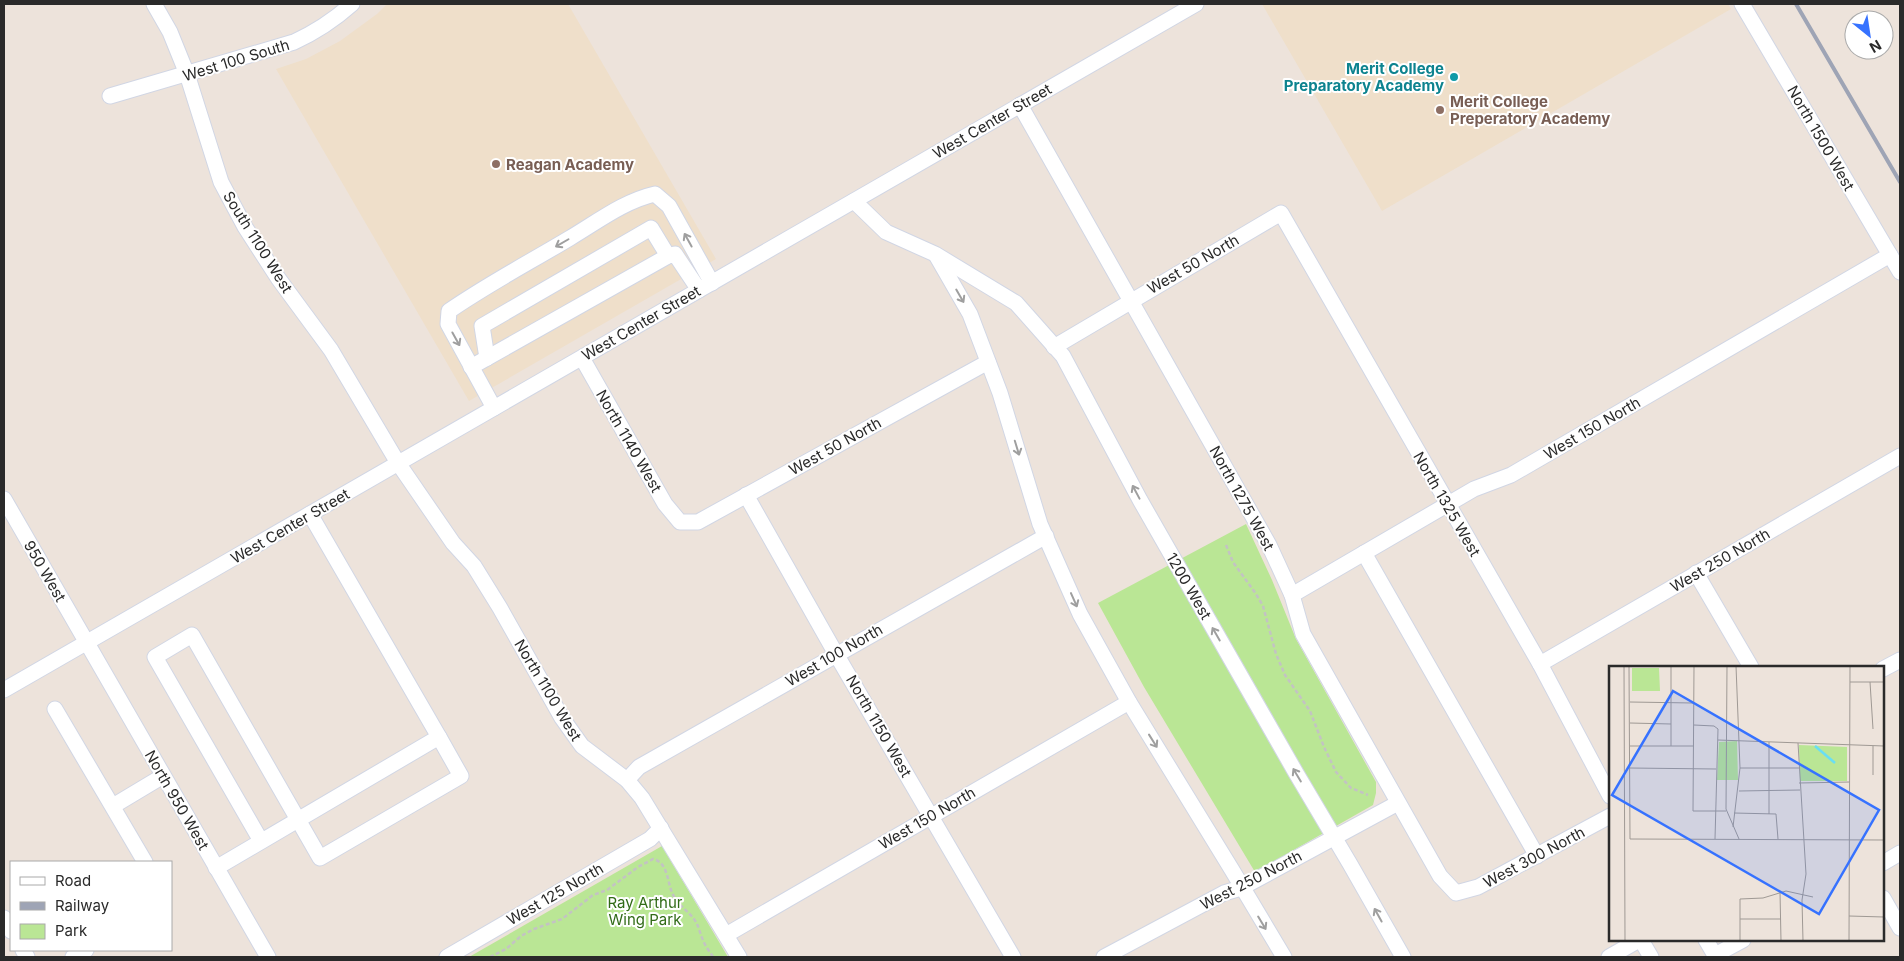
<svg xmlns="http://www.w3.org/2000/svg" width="1904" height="961" font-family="Inter,sans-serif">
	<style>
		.education { fill: #efdfca }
		.green { fill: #bae695 }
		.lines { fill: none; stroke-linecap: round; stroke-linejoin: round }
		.minor-casing { stroke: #d1d6e4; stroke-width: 17 }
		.path { stroke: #c3c3c3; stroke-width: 2.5; stroke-dasharray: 4 2.5; stroke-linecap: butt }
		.minor { stroke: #fff; stroke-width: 15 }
		.rail { stroke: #9ea4b5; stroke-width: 4 }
		.oneway { stroke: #9f9f9f }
		.culture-dot { fill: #0f9aa8; stroke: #fff; stroke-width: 2 }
		.education-dot { fill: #8d6e63; stroke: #fff; stroke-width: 2 }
		.labels { text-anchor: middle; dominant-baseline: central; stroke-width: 4; stroke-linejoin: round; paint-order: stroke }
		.street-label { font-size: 15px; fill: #2a2a2a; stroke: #fff }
		.culture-label { font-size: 15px; font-weight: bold; fill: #0d838f; stroke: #fff; text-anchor: end }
		.education-label { font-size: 15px; font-weight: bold; fill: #785e54; stroke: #fff; text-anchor: start }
		.park-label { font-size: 15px; fill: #316b17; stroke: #fff }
		.inset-river { fill: none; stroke: #69def4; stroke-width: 2.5 }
		.inset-road { fill: none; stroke: #9f9994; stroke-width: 1 }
		.view { fill: #3672ff; fill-opacity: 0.15; stroke: #3672ff; stroke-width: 2.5 }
		.inset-edge { fill: none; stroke: #2a2a2a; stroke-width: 2.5 }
	</style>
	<rect width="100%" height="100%" fill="#ede3db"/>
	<!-- education -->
	<g class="education">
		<path d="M 387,4 L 568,4 L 716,259 L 469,401 L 276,69 L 306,59 L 340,41 L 377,14 Z"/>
		<path d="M 1262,4 L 1728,4 L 1731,9 L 1382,211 Z"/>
	</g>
	<!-- green -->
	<g class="green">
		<path d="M 1246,524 L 1272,580 L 1296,639 L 1376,782 L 1376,793 L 1373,805 L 1255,872 L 1144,687 L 1098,603 Z"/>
		<path d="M 662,846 L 728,957 L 469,957 Z"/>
	</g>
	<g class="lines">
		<!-- minor casing -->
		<g class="minor-casing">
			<g id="minor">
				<path d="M 154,4 L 170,32 L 187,74 L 221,182 L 245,227 L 278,278 L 331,350 L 398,463 L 453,543 L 474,566 L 500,608 L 562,718 L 582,746 L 627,780 L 642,798 L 739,957"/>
				<path d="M 1742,4 L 1900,272"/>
				<path d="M 110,96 L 294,42 C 316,32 334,20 352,4"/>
				<path d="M 1020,105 L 1269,545 L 1292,595 L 1303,634 L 1440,876 L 1456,893 L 1478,887 L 1610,816"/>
				<path d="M 854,201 L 886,232 L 935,254 L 1016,303 L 1063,356 L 1140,500 L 1296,773 L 1350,864 L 1403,957"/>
				<path d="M 936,255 L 970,314 L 1000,393 L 1040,524 L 1080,614 L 1129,702 L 1232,870 L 1284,957"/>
				<path d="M 1054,347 L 1281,213 L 1540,664 L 1610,796"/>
				<path d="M 487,358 L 482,326 L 651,228 L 668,256"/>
				<path d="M 582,358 L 665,504 L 680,522 L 698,522 L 988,362"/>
				<path d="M 471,367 L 668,256 L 675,254 L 699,290"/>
				<path d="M 494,408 L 448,324 L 449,311 C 488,284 530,262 570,238 C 597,222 624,201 655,194 L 669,206 L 712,283"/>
				<path d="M 746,495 L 836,654 L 1013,957"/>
				<path d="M 4,499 L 268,957"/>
				<path d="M 1364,553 L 1537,856"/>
				<path d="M 1696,573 L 1751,667"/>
				<path d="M 1292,595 L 1474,489 L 1511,475 L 1890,255"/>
				<path d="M 1540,664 L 1900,456"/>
				<path d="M 1883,669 L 1900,660"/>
				<path d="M 4,690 L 1196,4"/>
				<path d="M 55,709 L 145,862"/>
				<path d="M 627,780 L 639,767 L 1046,536"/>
				<path d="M 113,806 L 163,776"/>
				<path d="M 261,841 L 155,657 L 192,635 L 320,858 L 461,776 L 439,737"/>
				<path d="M 1883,863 L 1900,853"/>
				<path d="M 216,868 L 439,737 L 310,514"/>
				<path d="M 1883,898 L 1900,928"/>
				<path d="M 4,918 L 11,931"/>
				<path d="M 726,935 L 1129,702"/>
				<path d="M 1641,940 L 1651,957"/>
				<path d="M 1706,940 L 1716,957"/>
				<path d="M 23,950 L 27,957"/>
				<path d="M 1715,955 L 1743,940"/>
				<path d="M 73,957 L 86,950"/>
				<path d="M 447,957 L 650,839 L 661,828"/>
				<path d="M 1104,957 L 1224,893 L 1241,888 L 1398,803"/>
				<path d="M 1609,957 L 1639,940"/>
			</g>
		</g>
		<!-- path -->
		<g class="path">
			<path d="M 1226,545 L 1233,562 L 1256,594 L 1263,606 L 1276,654 L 1285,675 L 1310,711 L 1324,747 L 1336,772 L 1351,788 L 1368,795"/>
			<path d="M 490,957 L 506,949 L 521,936 L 534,929 L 562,919 L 593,895 L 607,890 L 638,867 L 653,859 C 670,863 666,885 675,898 C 680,907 690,912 696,922 C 699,927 700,934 703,940 C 705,946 710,952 713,957"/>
		</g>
		<!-- minor -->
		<use href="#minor" class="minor"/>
		<!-- rail -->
		<path class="rail" d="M 1796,4 L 1900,182"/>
	</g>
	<!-- one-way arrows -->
	<defs><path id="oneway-shaft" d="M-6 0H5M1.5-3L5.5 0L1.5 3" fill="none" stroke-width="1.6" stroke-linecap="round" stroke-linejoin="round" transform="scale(1.25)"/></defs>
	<g class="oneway">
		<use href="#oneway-shaft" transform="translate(688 240) rotate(-119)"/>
		<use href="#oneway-shaft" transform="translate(562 243) rotate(150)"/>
		<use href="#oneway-shaft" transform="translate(960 296) rotate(60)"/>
		<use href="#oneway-shaft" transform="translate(456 339) rotate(61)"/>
		<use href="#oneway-shaft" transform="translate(1017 448) rotate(73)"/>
		<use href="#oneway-shaft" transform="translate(1136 492) rotate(-118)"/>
		<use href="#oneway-shaft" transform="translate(1074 600) rotate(66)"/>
		<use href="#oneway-shaft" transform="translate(1216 634) rotate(-120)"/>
		<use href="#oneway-shaft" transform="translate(1153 741) rotate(58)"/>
		<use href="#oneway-shaft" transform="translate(1297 775) rotate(-121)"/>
		<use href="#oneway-shaft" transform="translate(1378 915) rotate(-119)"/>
		<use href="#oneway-shaft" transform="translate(1262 923) rotate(59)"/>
	</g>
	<!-- markers -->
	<circle class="culture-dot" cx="1454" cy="77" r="5"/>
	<g class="education-dot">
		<circle cx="1440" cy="110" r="5"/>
		<circle cx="496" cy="164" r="5"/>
	</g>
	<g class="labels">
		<!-- street labels -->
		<g class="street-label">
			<text transform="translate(236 60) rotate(-17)">West 100 South</text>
			<text transform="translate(992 121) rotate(-30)">West Center Street</text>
			<text transform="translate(1821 138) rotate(60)">North 1500 West</text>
			<text transform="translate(258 242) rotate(58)">South 1100 West</text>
			<text transform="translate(1193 264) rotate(-30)">West 50 North</text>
			<text transform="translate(641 323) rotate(-30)">West Center Street</text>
			<text transform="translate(1592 428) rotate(-30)">West 150 North</text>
			<text transform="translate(629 441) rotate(60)">North 1140 West</text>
			<text transform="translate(835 446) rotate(-29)">West 50 North</text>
			<text transform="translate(1242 498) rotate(61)">North 1275 West</text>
			<text transform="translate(1447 504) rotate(60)">North 1325 West</text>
			<text transform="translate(290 526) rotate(-30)">West Center Street</text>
			<text transform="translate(1720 560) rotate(-30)">West 250 North</text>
			<text transform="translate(45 571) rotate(60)">950 West</text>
			<text transform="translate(1189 586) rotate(60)">1200 West</text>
			<text transform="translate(834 655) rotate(-30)">West 100 North</text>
			<text transform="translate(548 690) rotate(59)">North 1100 West</text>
			<text transform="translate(879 726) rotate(60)">North 1150 West</text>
			<text transform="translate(177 800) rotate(60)">North 950 West</text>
			<text transform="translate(927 818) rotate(-30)">West 150 North</text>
			<text transform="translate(1534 857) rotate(-28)">West 300 North</text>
			<text transform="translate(1251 880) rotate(-27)">West 250 North</text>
			<text transform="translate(555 894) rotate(-30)">West 125 North</text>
		</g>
		<!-- culture labels -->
		<g class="culture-label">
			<text x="1444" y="68">Merit College<tspan x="1444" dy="17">Preparatory Academy</tspan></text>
		</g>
		<!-- education labels -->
		<g class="education-label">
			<text x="1450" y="101">Merit College<tspan x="1450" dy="17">Preperatory Academy</tspan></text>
			<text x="506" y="164">Reagan Academy</text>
		</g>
		<!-- park labels -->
		<g class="park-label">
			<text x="645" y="902">Ray Arthur<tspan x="645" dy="17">Wing Park</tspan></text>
		</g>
	</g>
	<!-- overview -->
	<g transform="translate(1609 666)">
		<rect width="275" height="275" fill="#ede3db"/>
		<path d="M 23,2 L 50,2 L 51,25 L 23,25 ZM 128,75 L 129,114 L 108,114 L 110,76 ZM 190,79 L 238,81 L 238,115 L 191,115 Z" fill="#bae695"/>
		<path class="inset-river" d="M 206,80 L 226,97"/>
		<path class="inset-road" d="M 15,0 L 16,275M 20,0 L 21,173 L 275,174M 85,0 L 84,145 L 117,145M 118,0 L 117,143 L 130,173M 241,16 L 275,16M 261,16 L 264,63M 21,36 L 84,37M 21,57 L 62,58M 85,59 L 105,60 L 109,63 L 106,173M 109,74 L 275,80M 160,76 L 160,148M 189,77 L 197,208 L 193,234 L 194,275M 21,80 L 85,80M 62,80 L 62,0M 264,80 L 264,109M 21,102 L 107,103M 131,102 L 190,102M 190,117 L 241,116M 130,125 L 191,124M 125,147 L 167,148 L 169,173M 124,161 L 131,102 L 127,0M 171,226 L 172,275M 240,250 L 275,251M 131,253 L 172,253M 131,275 L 131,233 L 154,232 L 177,225 L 204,231M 240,275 L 241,0"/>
		<path class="view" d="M 64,25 L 270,144 L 210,248 L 3,129 Z"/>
		<rect width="275" height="275" class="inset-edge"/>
	</g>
	<!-- border -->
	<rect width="1904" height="961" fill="none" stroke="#2a2a2a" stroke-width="10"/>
	<!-- legend -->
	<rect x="10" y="861" width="162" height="90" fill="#ffffff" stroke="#aaaaaa"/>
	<rect x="20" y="877" width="25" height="8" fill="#ffffff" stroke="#aaaaaa"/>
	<text x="55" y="886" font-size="15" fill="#2a2a2a">Road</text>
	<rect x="20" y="902" width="25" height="8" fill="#9ea4b5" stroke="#aaaaaa"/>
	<text x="55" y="911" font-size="15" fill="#2a2a2a">Railway</text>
	<rect x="20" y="924" width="25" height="15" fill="#bae695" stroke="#aaaaaa"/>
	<text x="55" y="936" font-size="15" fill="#2a2a2a">Park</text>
	<!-- north arrow -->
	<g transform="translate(1869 35) rotate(150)"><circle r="24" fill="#ffffff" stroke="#aaaaaa"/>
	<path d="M0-4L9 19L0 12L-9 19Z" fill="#3672ff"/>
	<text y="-8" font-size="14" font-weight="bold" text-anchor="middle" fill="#2a2a2a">N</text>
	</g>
</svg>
